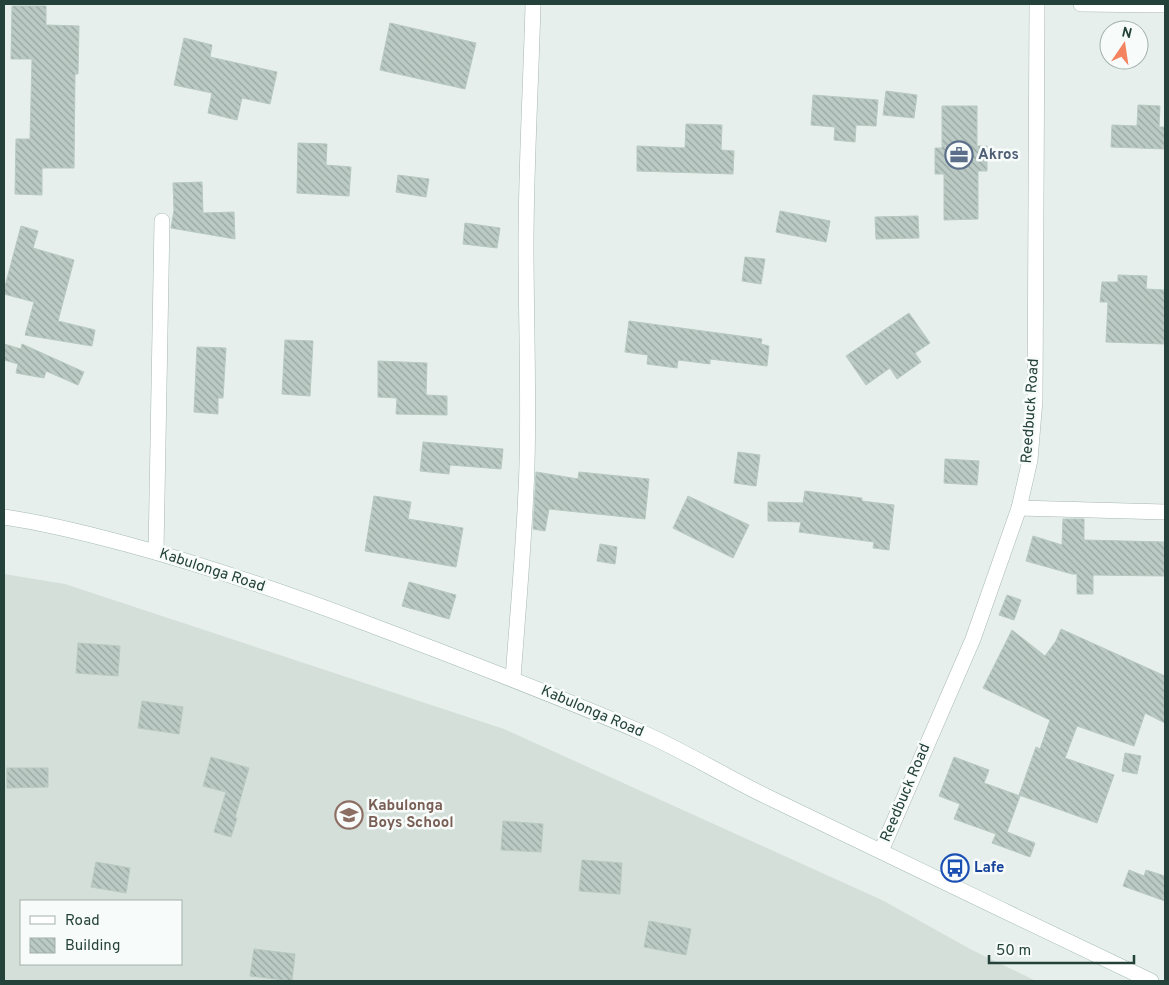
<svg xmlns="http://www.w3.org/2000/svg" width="1169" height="985" font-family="Overpass,sans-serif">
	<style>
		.built { fill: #d4dfda; fill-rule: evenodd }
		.building { fill: url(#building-back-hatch); stroke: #b8c9c2 }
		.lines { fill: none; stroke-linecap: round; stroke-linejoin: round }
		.minor-casing { stroke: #a8b8b2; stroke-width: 16 }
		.secondary-casing { stroke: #a4bbb3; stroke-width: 16 }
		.minor { stroke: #fff; stroke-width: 15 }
		.secondary { stroke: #fff; stroke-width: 15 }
		.labels { text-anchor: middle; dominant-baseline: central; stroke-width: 5; stroke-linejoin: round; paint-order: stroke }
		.service-label { font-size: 15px; font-weight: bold; fill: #4e5e75; stroke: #f7fbf9; text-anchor: start }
		.street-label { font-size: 15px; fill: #24423a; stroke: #f7fbf9 }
		.education-label { font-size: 15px; font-weight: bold; fill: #785e54; stroke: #f7fbf9; text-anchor: start }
		.transit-label { font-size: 15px; font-weight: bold; fill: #164399; stroke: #f7fbf9; text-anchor: start }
	</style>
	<defs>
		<pattern id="building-back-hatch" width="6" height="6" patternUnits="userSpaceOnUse" patternTransform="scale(1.25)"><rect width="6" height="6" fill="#bbcac4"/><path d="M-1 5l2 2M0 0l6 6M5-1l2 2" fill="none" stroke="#98a6a0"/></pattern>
	</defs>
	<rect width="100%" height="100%" fill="#e6efeb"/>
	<!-- built -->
	<path class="built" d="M 4,574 L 65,584 L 504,729 L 884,901 L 972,950 L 1036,981 L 4,981 ZM 21,901 L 181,901 L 181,964 L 21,964 Z"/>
	<!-- building -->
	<g class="building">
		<path d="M 12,6 L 46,6 L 46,25 L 79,26 L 78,74 L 75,74 L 74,168 L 42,168 L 42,195 L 15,194 L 16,139 L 30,139 L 32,59 L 11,59 Z"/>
		<path d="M 390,23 L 476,43 L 465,89 L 380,70 Z"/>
		<path d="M 184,38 L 212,45 L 210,57 L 277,72 L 270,104 L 242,98 L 237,120 L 208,113 L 212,93 L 174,85 Z"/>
		<path d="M 886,91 L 917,95 L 914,118 L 883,115 Z"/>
		<path d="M 813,95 L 878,100 L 876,126 L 856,125 L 855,142 L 834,140 L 835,127 L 811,125 Z"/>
		<path d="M 1138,105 L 1160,106 L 1159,127 L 1165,127 L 1165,149 L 1111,147 L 1112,125 L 1137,126 Z"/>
		<path d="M 942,106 L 977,106 L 977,146 L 987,146 L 987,171 L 978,171 L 978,219 L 944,220 L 944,174 L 935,174 L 935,148 L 942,148 Z"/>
		<path d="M 686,124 L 722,125 L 721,150 L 734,151 L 733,174 L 637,171 L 637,146 L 685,148 Z"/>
		<path d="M 298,143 L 327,144 L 326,165 L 351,167 L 349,196 L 297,193 Z"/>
		<path d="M 398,175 L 429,179 L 426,197 L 396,192 Z"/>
		<path d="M 202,182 L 203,213 L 234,212 L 235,239 L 171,228 L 174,210 L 173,183 Z"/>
		<path d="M 780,211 L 830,221 L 826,242 L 776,232 Z"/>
		<path d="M 918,216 L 919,238 L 876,239 L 875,217 Z"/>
		<path d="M 465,223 L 500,228 L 497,248 L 463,244 Z"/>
		<path d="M 21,226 L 38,231 L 33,248 L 74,260 L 58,321 L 95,330 L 92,346 L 25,335 L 34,302 L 4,294 L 4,290 Z"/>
		<path d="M 745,257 L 765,259 L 761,284 L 742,281 Z"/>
		<path d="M 1118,275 L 1147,276 L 1146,289 L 1165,290 L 1165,344 L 1106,342 L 1108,302 L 1100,302 L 1102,282 L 1118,282 Z"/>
		<path d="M 909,313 L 930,343 L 915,353 L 921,362 L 897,379 L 890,368 L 866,385 L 846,356 Z"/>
		<path d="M 629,321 L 762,339 L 761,344 L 769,346 L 767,366 L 710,359 L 710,364 L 678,360 L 677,368 L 647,364 L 648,355 L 625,352 Z"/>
		<path d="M 285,340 L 313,341 L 310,396 L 282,394 Z"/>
		<path d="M 4,344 L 21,349 L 22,344 L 84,372 L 78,385 L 46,371 L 44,378 L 16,373 L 18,364 L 4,360 Z"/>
		<path d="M 197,347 L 226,348 L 223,398 L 218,398 L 218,414 L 194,412 Z"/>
		<path d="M 378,361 L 427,363 L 426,395 L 447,396 L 447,415 L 396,414 L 397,398 L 378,397 Z"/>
		<path d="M 423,442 L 503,449 L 501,469 L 450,465 L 449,474 L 420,471 Z"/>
		<path d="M 738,452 L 760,455 L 756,486 L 734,483 Z"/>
		<path d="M 945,459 L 979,461 L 977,485 L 944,483 Z"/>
		<path d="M 536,472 L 578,479 L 579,472 L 649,479 L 645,519 L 549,509 L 545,531 L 533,529 Z"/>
		<path d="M 805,491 L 862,498 L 862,501 L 894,505 L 889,550 L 873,548 L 874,542 L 799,532 L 801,522 L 768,521 L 768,502 L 803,503 Z"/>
		<path d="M 374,496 L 411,502 L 408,519 L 463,528 L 456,567 L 365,551 Z"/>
		<path d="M 688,496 L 749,525 L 733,558 L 673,528 Z"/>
		<path d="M 1063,519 L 1084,519 L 1084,540 L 1165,542 L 1165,576 L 1093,575 L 1093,594 L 1077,594 L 1077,574 L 1072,574 L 1026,561 L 1033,536 L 1062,545 Z"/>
		<path d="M 600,544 L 617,547 L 615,564 L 597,561 Z"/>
		<path d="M 409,582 L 456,595 L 449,619 L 402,606 Z"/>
		<path d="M 1007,595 L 1021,600 L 1014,620 L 999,615 Z"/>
		<path d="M 1061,629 L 1165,676 L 1165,723 L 1145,713 L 1134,746 L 1077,726 L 1065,758 L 1114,775 L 1097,823 L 1019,795 L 1036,747 L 1040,749 L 1050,720 L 983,688 L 1012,630 L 1045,656 L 1056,641 Z"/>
		<path d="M 78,643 L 120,646 L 118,676 L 76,673 Z"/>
		<path d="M 142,701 L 183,707 L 179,734 L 138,728 Z"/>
		<path d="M 1125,753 L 1141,756 L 1137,774 L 1122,771 Z"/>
		<path d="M 211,757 L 249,768 L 235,818 L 237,818 L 231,837 L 214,832 L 226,792 L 203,786 Z"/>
		<path d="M 954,757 L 989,770 L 984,783 L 1020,796 L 1007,832 L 1035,843 L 1030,857 L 992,843 L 996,834 L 954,819 L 960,804 L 939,796 Z"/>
		<path d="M 7,768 L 48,768 L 48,787 L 7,788 Z"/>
		<path d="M 503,821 L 543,824 L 541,852 L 501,850 Z"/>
		<path d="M 582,860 L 622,863 L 620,894 L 579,891 Z"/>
		<path d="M 96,862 L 130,868 L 126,893 L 91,887 Z"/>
		<path d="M 1129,870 L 1144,876 L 1146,870 L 1165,876 L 1165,901 L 1123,886 Z"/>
		<path d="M 649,921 L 691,929 L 686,955 L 644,947 Z"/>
		<path d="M 254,949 L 295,954 L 292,981 L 250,976 Z"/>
	</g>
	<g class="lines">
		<!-- minor casing -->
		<g class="minor-casing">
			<g id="minor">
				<path d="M 1081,4 L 1165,5"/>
				<path d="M 1019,508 L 1165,512"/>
				<path d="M 156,552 L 162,221"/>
				<path d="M 513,679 C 518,608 525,536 527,464 C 529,391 526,318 526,245 C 526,165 531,84 533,4"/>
				<path d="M 881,851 L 973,639 L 1019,508 L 1030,460 L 1035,400 L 1037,4"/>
			</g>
		</g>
		<!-- secondary casing -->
		<g class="secondary-casing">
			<path id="secondary" d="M 4,517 C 45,523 85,533 126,544 C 208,566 289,594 368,624 C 460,659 551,693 641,732 C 687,752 729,779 774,800 C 900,861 1025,921 1151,981"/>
		</g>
		<!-- minor -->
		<use href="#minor" class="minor"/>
		<!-- secondary -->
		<use href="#secondary" class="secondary"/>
	</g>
	<!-- icons -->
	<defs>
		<g id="office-ring" transform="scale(1.4375)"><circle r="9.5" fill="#f7fbf9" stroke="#5c6f8a" stroke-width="1.5"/><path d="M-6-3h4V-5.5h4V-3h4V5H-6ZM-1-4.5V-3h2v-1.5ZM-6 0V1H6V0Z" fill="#5c6f8a"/></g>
		<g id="school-ring" transform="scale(1.4375)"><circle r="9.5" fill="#f7fbf9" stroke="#8d6e63" stroke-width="1.5"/><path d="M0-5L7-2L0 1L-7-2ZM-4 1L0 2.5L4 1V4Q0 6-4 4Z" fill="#8d6e63"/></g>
		<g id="bus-ring" transform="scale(1.4375)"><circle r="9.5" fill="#f7fbf9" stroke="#1a4fb4" stroke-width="1.5"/><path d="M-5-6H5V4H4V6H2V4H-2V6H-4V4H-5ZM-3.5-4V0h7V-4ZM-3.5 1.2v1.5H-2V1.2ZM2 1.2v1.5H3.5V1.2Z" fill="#1a4fb4"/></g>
	</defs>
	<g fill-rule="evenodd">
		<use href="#office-ring" x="959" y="155"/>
		<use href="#school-ring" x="349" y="815"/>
		<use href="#bus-ring" x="955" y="868"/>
	</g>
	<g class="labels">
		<!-- service labels -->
		<g class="service-label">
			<text x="978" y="155">Akros</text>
		</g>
		<!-- street labels -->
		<g class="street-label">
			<text transform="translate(1031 411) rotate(-86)">Reedbuck Road</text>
			<text transform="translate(212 571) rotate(18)">Kabulonga Road</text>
			<text transform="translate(592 712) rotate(23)">Kabulonga Road</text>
			<text transform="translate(906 793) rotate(-67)">Reedbuck Road</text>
		</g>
		<!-- education labels -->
		<g class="education-label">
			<text x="368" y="806">Kabulonga<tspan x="368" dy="17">Boys School</tspan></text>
		</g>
		<!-- transit labels -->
		<g class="transit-label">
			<text x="974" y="868">Lafe</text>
		</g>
	</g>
	<!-- border -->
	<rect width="1169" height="985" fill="none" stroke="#24423a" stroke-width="10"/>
	<!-- legend -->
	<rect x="20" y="900" width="162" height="65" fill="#f7fbf9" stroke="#a3b1ad"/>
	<rect x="30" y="916" width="25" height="8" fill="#ffffff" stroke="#a3b1ad"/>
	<text x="65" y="925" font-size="15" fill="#24423a">Road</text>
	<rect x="30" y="938" width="25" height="15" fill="url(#building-back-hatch)" stroke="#a3b1ad"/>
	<text x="65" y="950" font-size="15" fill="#24423a">Building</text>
	<!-- north arrow -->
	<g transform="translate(1124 45) rotate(13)"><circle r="24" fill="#f7fbf9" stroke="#a3b1ad"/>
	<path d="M0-4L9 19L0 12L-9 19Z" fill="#f4845f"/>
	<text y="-8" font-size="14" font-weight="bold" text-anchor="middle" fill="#24423a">N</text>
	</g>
	<!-- scale -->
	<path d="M989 955v8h145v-8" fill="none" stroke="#24423a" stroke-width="2.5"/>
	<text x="996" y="955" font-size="15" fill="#24423a" stroke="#f7fbf9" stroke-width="4" paint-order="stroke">50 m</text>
</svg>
